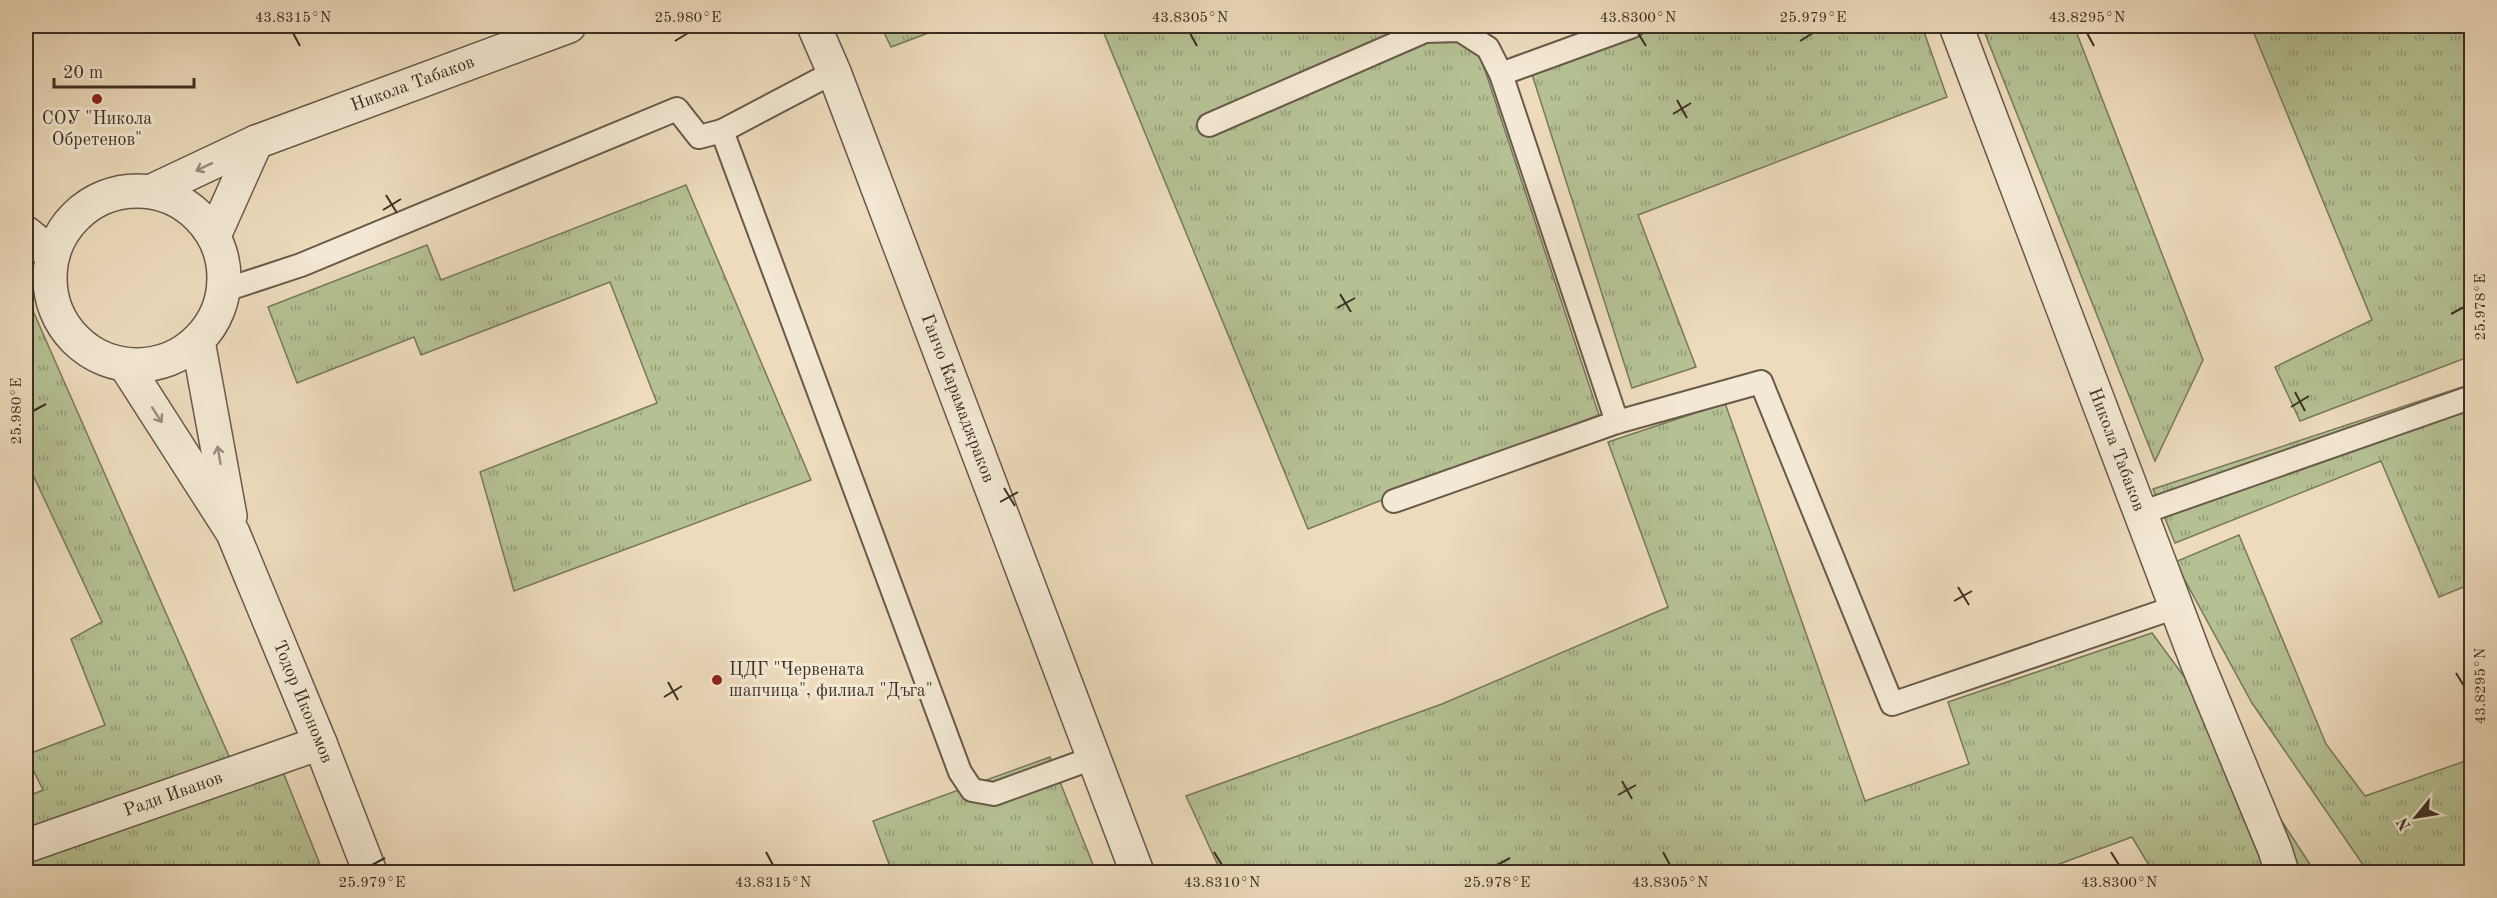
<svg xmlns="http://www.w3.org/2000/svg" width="2497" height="898" font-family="'Old Standard TT',serif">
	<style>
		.grass { fill: url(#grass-tufts); stroke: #78785c; stroke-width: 1.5 }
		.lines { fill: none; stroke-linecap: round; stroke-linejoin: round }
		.service-casing { stroke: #685a4a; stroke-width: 26 }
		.minor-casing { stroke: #685a4a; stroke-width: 36 }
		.tertiary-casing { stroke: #685a4a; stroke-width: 36 }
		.service { stroke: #f3e8d3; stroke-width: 22 }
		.minor { stroke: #f3e8d3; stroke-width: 33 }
		.tertiary { stroke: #f3e8d3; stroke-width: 33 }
		.oneway { stroke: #988c7c }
		.ticks { fill: none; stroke: #3c2f24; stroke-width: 2 }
		.poi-dot { fill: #8f2418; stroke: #f3e8d3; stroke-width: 2 }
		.labels { text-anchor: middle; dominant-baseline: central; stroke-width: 6; stroke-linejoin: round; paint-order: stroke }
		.street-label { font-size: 18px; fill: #3c2f24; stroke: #f3e8d3 }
		.poi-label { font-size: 18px; fill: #3c2f24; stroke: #f3e8d3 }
		.neatline { fill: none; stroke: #3c2f24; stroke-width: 2 }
		.ticks-label { font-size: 15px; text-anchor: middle; fill: #3c2f24 }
	</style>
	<defs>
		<pattern id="grass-tufts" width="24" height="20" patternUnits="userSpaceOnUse" patternTransform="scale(1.5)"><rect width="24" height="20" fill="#b5c193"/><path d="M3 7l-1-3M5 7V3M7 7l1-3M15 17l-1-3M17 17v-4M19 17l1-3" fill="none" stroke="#949d78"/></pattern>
	</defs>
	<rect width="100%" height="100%" fill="#eddbbc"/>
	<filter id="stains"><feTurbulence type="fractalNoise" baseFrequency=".00333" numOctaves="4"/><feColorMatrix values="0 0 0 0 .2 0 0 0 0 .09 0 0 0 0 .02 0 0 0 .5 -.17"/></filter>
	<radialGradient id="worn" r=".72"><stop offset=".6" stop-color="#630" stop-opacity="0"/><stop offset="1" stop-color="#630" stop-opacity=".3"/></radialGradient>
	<!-- grass -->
	<g class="grass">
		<path d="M 881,26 L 947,26 L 891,47 Z"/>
		<path d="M 1101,26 L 1495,26 L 1473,34 L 1599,415 L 1308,529 Z"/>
		<path d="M 1648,26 L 1922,26 L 1947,97 L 1638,215 L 1696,367 L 1632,388 L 1530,68 Z"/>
		<path d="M 1982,26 L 2074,26 L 2203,360 L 2155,461 Z"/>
		<path d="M 2251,26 L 2471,26 L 2471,356 L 2300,421 L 2275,367 L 2372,320 Z"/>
		<path d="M 686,185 L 811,480 L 514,591 L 480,472 L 657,403 L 610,282 L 421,355 L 414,337 L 297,383 L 268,307 L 427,245 L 441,280 Z"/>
		<path d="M 26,295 L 243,788 L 283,772 L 323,872 L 26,872 L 26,797 L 43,790 L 26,755 L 105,725 L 71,639 L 102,622 L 26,460 Z"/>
		<path d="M 2471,384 L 2471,584 L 2439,597 L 2381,461 L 2175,543 L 2153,489 Z"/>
		<path d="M 1725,403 L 1865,801 L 1969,764 L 1948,702 L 2152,633 L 2213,716 L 2315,872 L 2153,872 L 2132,837 L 2038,872 L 1221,872 L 1186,796 L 1442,704 L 1668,607 L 1608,442 Z"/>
		<path d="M 2239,535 L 2326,744 L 2365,796 L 2471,759 L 2471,872 L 2368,872 L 2252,703 L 2175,562 Z"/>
		<path d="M 1050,757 L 1096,872 L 892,872 L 873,821 Z"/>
	</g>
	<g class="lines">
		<!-- service casing -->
		<g class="service-casing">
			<g id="service">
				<path d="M 834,72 L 722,131 L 960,772 L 972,790 L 994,794 L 1093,758"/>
				<path d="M 1501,74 L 1633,26"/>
				<path d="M 1209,125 L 1425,31 L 1460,30 L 1488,48 L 1501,74 L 1617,422"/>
				<path d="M 225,290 L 301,265 L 677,109 L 699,137 L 722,131"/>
				<path d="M 1394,501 L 1617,422 L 1761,382 L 1892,704 L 2176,607"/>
				<path d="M 2141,513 L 2472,397"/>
			</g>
		</g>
		<!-- minor casing -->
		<g class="minor-casing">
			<g id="minor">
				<path id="s1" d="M 814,26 L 834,72 L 1137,872"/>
				<path id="s2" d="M 1956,26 L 2197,662 L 2275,850 L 2282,872"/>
				<path id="s3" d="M 152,191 L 256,142 L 569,26"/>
				<path d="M 26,233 L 53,255"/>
				<path d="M 214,236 L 256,142"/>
				<path id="s4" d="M 26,846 L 320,743"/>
			</g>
		</g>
		<!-- tertiary casing -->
		<g class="tertiary-casing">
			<g id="tertiary">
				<circle cx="137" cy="278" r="87"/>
				<path d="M 198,341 L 230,516"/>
				<path id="s5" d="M 126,366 L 233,533 L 320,743 L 370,872"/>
			</g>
		</g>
		<!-- service -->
		<use href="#service" class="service"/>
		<!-- minor -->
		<use href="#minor" class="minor"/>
		<!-- tertiary -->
		<use href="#tertiary" class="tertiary"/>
	</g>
	<!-- one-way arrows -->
	<defs><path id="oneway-shaft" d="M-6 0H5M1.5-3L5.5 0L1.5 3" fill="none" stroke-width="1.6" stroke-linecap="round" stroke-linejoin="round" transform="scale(1.5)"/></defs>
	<g class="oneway">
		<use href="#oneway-shaft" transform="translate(204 167) rotate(155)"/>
		<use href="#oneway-shaft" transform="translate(157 415) rotate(57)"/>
		<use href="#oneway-shaft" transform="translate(219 455) rotate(-100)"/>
	</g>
	<!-- ticks -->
	<path class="ticks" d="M 293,33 L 300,46M 1190,33 L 1197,46M 1638,33 L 1646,46M 2087,33 L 2094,46M 675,41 L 688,33M 1800,41 L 1813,33M 1677,100 L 1687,118M 1673,114 L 1691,103M 386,195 L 397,213M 383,210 L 401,199M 1340,294 L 1351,312M 1337,308 L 1355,298M 2451,314 L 2464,307M 2295,392 L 2305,411M 2291,407 L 2309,396M 33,411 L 46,404M 1004,488 L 1015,506M 1000,502 L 1018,492M 1958,587 L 1969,605M 1954,601 L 1972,591M 2456,673 L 2464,686M 668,682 L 678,700M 664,697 L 682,686M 1622,781 L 1632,799M 1618,795 L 1636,785M 766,852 L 773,865M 1214,852 L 1222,865M 1663,852 L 1670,865M 2111,852 L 2119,865M 372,865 L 385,858M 1497,865 L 1510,858"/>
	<!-- markers -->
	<g class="poi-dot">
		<circle cx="97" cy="99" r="6"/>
		<circle cx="717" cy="680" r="6"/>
	</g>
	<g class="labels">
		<!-- street labels -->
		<g class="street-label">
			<text stroke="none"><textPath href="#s3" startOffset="282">Никола Табаков</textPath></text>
			<text stroke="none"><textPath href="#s1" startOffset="399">Ганчо Карамаджраков</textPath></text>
			<text stroke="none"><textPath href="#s2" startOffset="453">Никола Табаков</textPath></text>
			<text stroke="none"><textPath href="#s5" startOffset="381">Тодор Икономов</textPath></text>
			<text stroke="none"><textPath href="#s4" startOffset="156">Ради Иванов</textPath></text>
		</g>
		<!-- poi labels -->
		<g class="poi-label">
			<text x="97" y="119">СОУ "Никола<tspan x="97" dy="21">Обретенов"</tspan></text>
			<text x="729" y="670" text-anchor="start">ЦДГ "Червената<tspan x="729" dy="21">шапчица", филиал "Дъга"</tspan></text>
		</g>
	</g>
	<!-- margin -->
	<rect width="2497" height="898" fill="none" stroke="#eddbbc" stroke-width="66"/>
	<!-- north arrow -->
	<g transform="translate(2416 817) rotate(240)" stroke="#f3e8d3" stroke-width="4.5" paint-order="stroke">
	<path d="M0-4.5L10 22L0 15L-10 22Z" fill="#3c2f24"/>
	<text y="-9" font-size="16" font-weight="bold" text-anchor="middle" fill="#3c2f24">N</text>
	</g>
	<!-- scale -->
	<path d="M54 78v9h140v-9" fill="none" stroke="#3c2f24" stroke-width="3"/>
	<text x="63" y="78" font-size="18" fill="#3c2f24" stroke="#f3e8d3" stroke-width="4.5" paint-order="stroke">20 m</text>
	<rect x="33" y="33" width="2431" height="832" class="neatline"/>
	<g class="ticks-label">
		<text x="293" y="22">43.8315°N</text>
		<text x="688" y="22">25.980°E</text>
		<text x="1190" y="22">43.8305°N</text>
		<text x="1638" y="22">43.8300°N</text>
		<text x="1813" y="22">25.979°E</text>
		<text x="2087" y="22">43.8295°N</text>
		<text transform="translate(2480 307) rotate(-90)" y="5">25.978°E</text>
		<text transform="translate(16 411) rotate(-90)" y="5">25.980°E</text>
		<text transform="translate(2480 686) rotate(-90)" y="5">43.8295°N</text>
		<text x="372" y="887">25.979°E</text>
		<text x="773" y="887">43.8315°N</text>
		<text x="1222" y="887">43.8310°N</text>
		<text x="1497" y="887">25.978°E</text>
		<text x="1670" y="887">43.8305°N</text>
		<text x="2119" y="887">43.8300°N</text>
	</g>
	<rect width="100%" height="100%" filter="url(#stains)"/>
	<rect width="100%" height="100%" fill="url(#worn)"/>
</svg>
